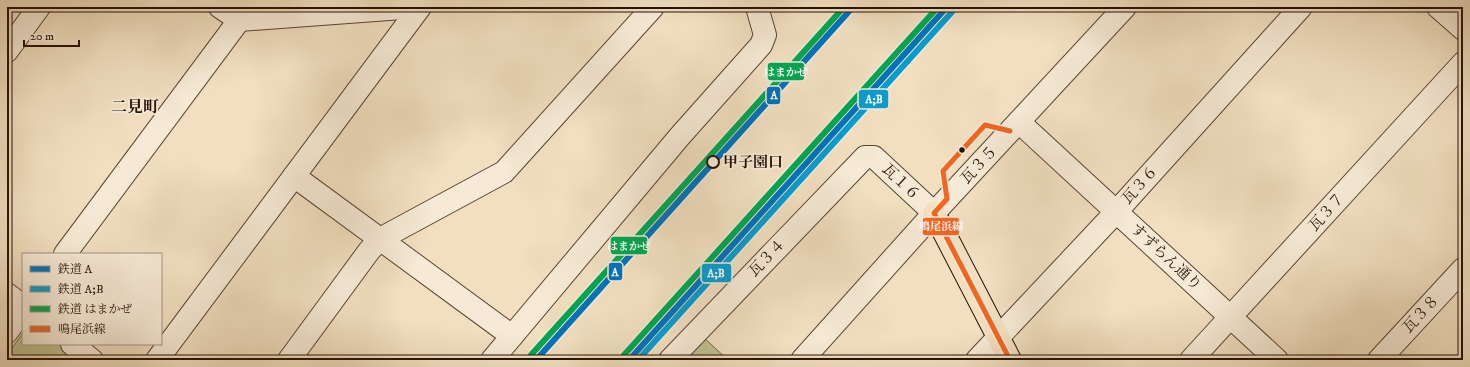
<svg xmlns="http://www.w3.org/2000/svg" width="1470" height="367" font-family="'IM FELL DW Pica','Noto Serif JP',serif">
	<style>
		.green { fill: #bec08f; stroke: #72684a }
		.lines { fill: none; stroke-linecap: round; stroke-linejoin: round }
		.river { stroke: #9dbbbb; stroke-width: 33 }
		.minor-casing { stroke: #594434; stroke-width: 24 }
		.major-casing { stroke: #261105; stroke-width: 24 }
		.minor { stroke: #f6ead6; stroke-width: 22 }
		.major { stroke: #f1dfc0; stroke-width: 22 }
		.bus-1-casing { stroke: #f6ead6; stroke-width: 8 }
		.bus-1 { stroke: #f26522; stroke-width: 5 }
		.rail-1-casing { stroke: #f6ead6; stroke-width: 9 }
		.rail-2-casing { stroke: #f6ead6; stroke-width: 9 }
		.rail-3-casing { stroke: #f6ead6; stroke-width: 9 }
		.rail-1 { stroke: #0072bc; stroke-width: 6 }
		.rail-2 { stroke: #089ccd; stroke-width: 6 }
		.rail-3 { stroke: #00a651; stroke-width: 6 }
		.bus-dot { fill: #261105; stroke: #f6ead6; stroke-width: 1.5 }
		.stop-dot { fill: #f6ead6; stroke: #261105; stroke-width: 2 }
		.labels { text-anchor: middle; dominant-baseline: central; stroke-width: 3.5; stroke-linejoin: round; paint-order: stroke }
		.stop-label { font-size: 15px; font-weight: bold; fill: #261105; stroke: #f6ead6; text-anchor: start }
		.street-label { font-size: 15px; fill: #261105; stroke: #f6ead6 }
		.neighbourhood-label { font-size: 16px; font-weight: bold; fill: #261105; stroke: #f6ead6 }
		.line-badge { stroke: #f6ead6; stroke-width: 1.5 }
		.badge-label { font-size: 11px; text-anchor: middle; font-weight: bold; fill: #fff }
	</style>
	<rect width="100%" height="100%" fill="#f1dfc0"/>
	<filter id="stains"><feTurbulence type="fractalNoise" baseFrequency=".005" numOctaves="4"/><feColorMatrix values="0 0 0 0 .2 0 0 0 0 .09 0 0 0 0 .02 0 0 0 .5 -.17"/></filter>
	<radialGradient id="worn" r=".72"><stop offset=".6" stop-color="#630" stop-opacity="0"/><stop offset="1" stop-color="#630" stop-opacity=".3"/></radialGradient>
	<!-- green -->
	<g class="green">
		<path d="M 23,333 L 23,344 L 58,344 L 79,360 L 7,360 L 7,355 Z"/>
		<path d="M 702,336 L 728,360 L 681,360 Z"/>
	</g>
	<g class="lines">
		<!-- river -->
		<path class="river" d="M 1459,7 L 1463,10"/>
		<!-- minor casing -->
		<g class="minor-casing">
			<g id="minor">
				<path d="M 220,7 L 239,20 L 416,7"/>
				<path d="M 1438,7 L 1463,29"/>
				<path d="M 7,51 L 39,7"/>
				<path d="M 1019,122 L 1277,360"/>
				<path d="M 294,176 L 512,336"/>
				<path d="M 65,254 L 249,7"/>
				<path d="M 7,294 L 23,306"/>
				<path d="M 7,332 L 23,310"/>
				<path d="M 72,344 L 92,360"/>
				<path d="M 157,360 L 420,7"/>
				<path d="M 289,360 L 369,251 L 380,239 L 504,172 L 653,7"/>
				<path d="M 492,360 L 680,136 L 761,45 L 765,35 L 757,7"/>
				<path d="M 670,360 L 865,157 L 874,157 L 934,213"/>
				<path d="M 802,360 L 934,213 L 1125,7"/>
				<path d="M 977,360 L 1116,212 L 1301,7"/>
				<path d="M 1191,360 L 1463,63"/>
				<path d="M 1379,360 L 1463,269"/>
			</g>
		</g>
		<!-- major casing -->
		<g class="major-casing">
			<path id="major" d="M 934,213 L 1010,360"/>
		</g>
		<!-- minor -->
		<use href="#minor" class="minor"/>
		<!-- major -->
		<use href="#major" class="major"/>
		<!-- bus-1 casing -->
		<g class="bus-1-casing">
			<path id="bus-1" d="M 1010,131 L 985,125 L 943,171 L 947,199 L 934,213 L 1010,360"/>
		</g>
		<!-- bus-1 -->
		<use href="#bus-1" class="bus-1"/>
		<!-- rail-1 casing -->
		<g class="rail-1-casing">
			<g id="rail-1">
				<path d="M 536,360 L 853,7"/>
				<path d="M 629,360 L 947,7"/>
			</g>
		</g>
		<!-- rail-2 casing -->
		<g class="rail-2-casing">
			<path id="rail-2" d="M 638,360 L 952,12"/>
		</g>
		<!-- rail-3 casing -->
		<g class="rail-3-casing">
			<g id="rail-3">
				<path d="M 531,355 L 844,7"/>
				<path d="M 624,355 L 938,7"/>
			</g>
		</g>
		<!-- rail-1 -->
		<use href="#rail-1" class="rail-1"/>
		<!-- rail-2 -->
		<use href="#rail-2" class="rail-2"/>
		<!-- rail-3 -->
		<use href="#rail-3" class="rail-3"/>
	</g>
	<!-- markers -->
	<circle class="bus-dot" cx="962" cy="150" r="3.5"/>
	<circle class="stop-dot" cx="713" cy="162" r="6"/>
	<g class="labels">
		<!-- stop labels -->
		<g class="stop-label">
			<text x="723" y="162">甲子園口</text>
		</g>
		<!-- street labels -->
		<g class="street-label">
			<text transform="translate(979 165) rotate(-47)">瓦３５</text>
			<text transform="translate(901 182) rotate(43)">瓦１６</text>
			<text transform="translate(1140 185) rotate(-48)">瓦３６</text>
			<text transform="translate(1327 212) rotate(-48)">瓦３７</text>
			<text transform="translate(1166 257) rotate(43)">すずらん通り</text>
			<text transform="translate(767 258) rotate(-46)">瓦３４</text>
			<text transform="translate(1421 314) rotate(-47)">瓦３８</text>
		</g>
		<!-- neighbourhood labels -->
		<g class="neighbourhood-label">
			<text x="135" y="107">二見町</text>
		</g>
	</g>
	<g class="line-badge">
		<rect x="767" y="62" width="38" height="19" rx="4" fill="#00a651"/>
		<rect x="766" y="86" width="15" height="19" rx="4" fill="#0072bc"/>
		<rect x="858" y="89" width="31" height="20" rx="4" fill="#089ccd"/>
		<rect x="922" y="217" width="38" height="19" rx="4" fill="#f26522"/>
		<rect x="610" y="236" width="38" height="19" rx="4" fill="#00a651"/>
		<rect x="608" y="262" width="15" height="19" rx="4" fill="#0072bc"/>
		<rect x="701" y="263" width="31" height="20" rx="4" fill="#089ccd"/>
	</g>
	<g class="badge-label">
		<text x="786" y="76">はまかぜ</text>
		<text x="774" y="99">A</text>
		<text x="874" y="103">A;B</text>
		<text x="941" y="230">鳴尾浜線</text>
		<text x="629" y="250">はまかぜ</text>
		<text x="615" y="276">A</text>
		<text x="716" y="277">A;B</text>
	</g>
	<!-- margin -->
	<rect width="1470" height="367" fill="none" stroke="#f1dfc0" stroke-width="24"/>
	<rect x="8" y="8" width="1454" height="351" fill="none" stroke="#261105" stroke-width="2"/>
	<rect x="12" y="12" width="1446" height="343" fill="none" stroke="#261105"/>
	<!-- legend -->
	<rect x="22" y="253" width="140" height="92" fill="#f6ead6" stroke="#a39382"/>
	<rect x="30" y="266" width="20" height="6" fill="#0072bc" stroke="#a39382"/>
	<text x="58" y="273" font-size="12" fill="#261105">鉄道 A</text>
	<rect x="30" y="286" width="20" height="6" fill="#089ccd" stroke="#a39382"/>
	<text x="58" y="293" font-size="12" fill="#261105">鉄道 A;B</text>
	<rect x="30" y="306" width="20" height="6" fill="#00a651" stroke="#a39382"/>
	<text x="58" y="313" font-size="12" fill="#261105">鉄道 はまかぜ</text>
	<rect x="30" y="326" width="20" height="6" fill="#f26522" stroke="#a39382"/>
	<text x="58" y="333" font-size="12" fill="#261105">鳴尾浜線</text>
	<!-- scale -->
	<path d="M24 40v6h55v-6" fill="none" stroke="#261105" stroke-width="2"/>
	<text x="30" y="40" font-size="12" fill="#261105" stroke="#f6ead6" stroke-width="3" paint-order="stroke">20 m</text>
	<rect width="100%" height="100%" filter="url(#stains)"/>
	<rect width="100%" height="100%" fill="url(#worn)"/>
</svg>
